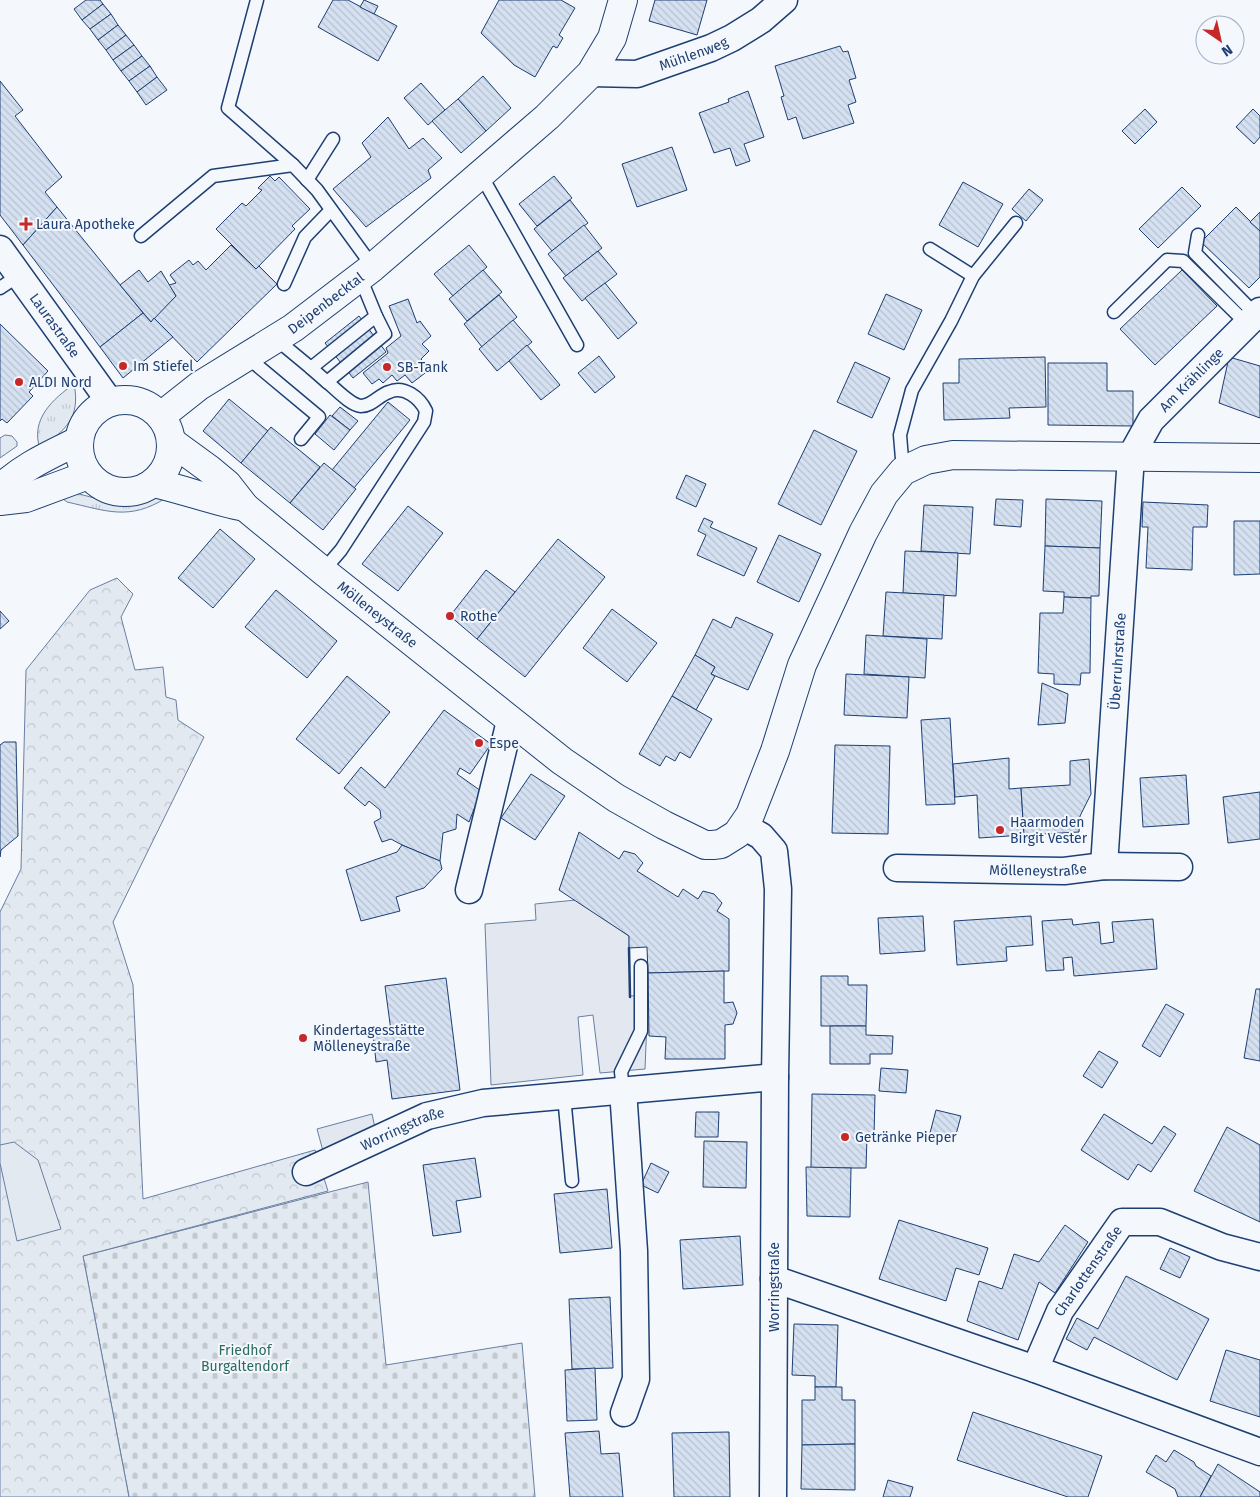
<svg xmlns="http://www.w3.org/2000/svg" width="1260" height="1497" font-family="'Fira Sans',sans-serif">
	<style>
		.grass { fill: url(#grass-tufts); stroke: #687fa3 }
		.cemetery { fill: url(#cemetery-stones); stroke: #687fa3 }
		.park { fill: url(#park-crowns); stroke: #687fa3 }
		.pitch { fill: #e3e9f0; stroke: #687fa3 }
		.parking { fill: #e3e8f0; stroke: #687fa3 }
		.building { fill: url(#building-back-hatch); stroke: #1d3f73 }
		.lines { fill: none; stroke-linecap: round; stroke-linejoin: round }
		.service-casing { stroke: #1d3f73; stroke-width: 15 }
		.minor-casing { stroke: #1d3f73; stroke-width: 29 }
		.secondary-casing { stroke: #1d3f73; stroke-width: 30 }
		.service { stroke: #f4f7fb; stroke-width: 12 }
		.minor { stroke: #f4f7fb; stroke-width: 26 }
		.secondary { stroke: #f4f7fb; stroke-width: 28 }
		.wall { stroke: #1d3f73; stroke-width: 2.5 }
		.poi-dot { fill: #c62828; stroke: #f4f7fb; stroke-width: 2 }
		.labels { text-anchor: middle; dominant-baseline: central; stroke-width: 4; stroke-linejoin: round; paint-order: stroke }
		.street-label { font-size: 14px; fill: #1d3f73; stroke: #f4f7fb }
		.poi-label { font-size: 14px; fill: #1d3f73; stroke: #f4f7fb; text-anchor: start }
		.park-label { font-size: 14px; fill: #2c6c60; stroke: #f4f7fb }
	</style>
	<defs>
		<pattern id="grass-tufts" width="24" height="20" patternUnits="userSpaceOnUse" patternTransform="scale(1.25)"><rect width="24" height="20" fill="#e3e9f0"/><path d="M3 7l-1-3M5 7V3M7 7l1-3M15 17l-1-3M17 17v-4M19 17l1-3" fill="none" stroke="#c2c9d1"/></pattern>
		<pattern id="cemetery-stones" width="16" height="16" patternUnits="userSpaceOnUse" patternTransform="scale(1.25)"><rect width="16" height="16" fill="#e3e9f0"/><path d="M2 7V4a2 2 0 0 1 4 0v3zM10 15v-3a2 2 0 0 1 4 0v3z" fill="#c2c9d1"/></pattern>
		<pattern id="park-crowns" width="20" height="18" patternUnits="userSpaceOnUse" patternTransform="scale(1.25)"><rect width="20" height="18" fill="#e3e9f0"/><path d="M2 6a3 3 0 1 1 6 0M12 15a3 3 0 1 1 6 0" fill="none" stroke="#c2c9d1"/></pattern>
		<pattern id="building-back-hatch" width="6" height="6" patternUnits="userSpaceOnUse" patternTransform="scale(1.25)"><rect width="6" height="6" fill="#d5e0f0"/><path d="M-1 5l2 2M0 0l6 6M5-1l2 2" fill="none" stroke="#b6c1d1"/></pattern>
	</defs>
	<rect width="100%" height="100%" fill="#f4f7fb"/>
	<!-- grass -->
	<g class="grass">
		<path d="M 74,384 C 81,418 65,430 40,449 C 30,419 53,399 74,384 Z"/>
		<path d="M 5,435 L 12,436 L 17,442 L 17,446 L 0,458 L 0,438 Z"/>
		<path d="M 72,492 L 120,505 L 161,496 L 166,498 C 129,521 107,511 67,502 L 62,498 Z"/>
	</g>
	<!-- cemetery -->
	<path class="cemetery" d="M 368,1182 L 386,1365 L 522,1343 L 535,1497 L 129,1497 L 83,1256 Z"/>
	<!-- park -->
	<path class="park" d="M 117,578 L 133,594 L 121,617 L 135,670 L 163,667 L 166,697 L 176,700 L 178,720 L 204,737 L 113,922 L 133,985 L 143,1199 L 315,1150 L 328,1191 L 83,1256 L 129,1497 L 0,1497 L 0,912 L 21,869 L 26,670 L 90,590 Z"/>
	<!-- pitch -->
	<path class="pitch" d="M 14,1142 L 38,1160 L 61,1229 L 17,1241 L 0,1163 L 0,1145 Z"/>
	<!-- parking -->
	<g class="parking">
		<path d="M 576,900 L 629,936 L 630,996 L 648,995 L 645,1069 L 600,1073 L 593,1015 L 578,1017 L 583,1075 L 491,1085 L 485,924 L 536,920 L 535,904 Z"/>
		<path d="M 372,1114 L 377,1137 L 323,1151 L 317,1129 Z"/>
	</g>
	<!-- building -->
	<g class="building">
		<path d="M 86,0 L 100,0 L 103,4 L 82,20 L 74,9 Z"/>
		<path d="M 333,0 L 348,0 L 397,26 L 378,61 L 318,27 Z"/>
		<path d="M 364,0 L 378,6 L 374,14 L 360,7 Z"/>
		<path d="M 499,0 L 561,0 L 575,8 L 559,35 L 563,38 L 557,48 L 553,46 L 535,77 L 514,65 L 481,33 Z"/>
		<path d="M 655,0 L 707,0 L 697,35 L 649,21 Z"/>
		<path d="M 103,4 L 111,14 L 90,29 L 82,20 Z"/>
		<path d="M 111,14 L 118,25 L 98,40 L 90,29 Z"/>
		<path d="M 118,25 L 126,35 L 106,50 L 98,40 Z"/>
		<path d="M 126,35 L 134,45 L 113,60 L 106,50 Z"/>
		<path d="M 134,45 L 142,56 L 121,71 L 113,60 Z"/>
		<path d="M 840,46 L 843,52 L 848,51 L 856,78 L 849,80 L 856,102 L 848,105 L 854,123 L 803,139 L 796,117 L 788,120 L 781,97 L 784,96 L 775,66 Z"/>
		<path d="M 142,56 L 150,66 L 129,81 L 121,71 Z"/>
		<path d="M 150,66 L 157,77 L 137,92 L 129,81 Z"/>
		<path d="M 483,76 L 511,108 L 486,131 L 458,99 Z"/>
		<path d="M 157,77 L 167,90 L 146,105 L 137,92 Z"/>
		<path d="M 0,81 L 23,110 L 15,116 L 62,177 L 45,192 L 57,207 L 23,245 L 0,215 Z"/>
		<path d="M 421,83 L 445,110 L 428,125 L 404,98 Z"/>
		<path d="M 748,91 L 764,137 L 744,144 L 750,161 L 736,166 L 730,148 L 714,153 L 699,113 L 729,102 L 728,99 Z"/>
		<path d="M 458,99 L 486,131 L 461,153 L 432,121 Z"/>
		<path d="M 1145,109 L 1157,122 L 1135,144 L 1122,131 Z"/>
		<path d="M 1253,109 L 1260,116 L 1260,137 L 1254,144 L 1236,127 Z"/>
		<path d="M 388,117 L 409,149 L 423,138 L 442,158 L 428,170 L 431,178 L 366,227 L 333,189 L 371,157 L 362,143 Z"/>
		<path d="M 672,147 L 687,190 L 637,207 L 622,164 Z"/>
		<path d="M 270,176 L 275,181 L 279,177 L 310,209 L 292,226 L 295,229 L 256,269 L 216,229 L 242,203 L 246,206 L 262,190 L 258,188 Z"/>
		<path d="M 554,176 L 572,198 L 537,226 L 519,204 Z"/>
		<path d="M 963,182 L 1003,204 L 978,247 L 939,225 Z"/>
		<path d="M 1182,187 L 1201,206 L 1158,248 L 1139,229 Z"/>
		<path d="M 1029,189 L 1043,200 L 1026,221 L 1012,209 Z"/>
		<path d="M 570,200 L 588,223 L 552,251 L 534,229 Z"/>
		<path d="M 57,207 L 143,313 L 100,347 L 23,245 Z"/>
		<path d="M 1236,207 L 1260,231 L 1260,277 L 1249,288 L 1201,242 Z"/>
		<path d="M 1260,212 L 1260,231 L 1250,222 Z"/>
		<path d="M 584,225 L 602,248 L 566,276 L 548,254 Z"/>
		<path d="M 231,245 L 256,269 L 259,266 L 277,284 L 197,362 L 154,318 L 176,296 L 169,285 L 176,283 L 170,275 L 189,260 L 193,265 L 198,261 L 206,270 Z"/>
		<path d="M 469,245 L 487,267 L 453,296 L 434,274 Z"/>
		<path d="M 598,251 L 617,274 L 582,301 L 563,278 Z"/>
		<path d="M 139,270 L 148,282 L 161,271 L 176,296 L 151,322 L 120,285 Z"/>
		<path d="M 483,270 L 502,292 L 467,321 L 449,299 Z"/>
		<path d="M 1182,270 L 1217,306 L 1155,365 L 1120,329 Z"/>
		<path d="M 605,283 L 637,323 L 618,339 L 585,298 Z"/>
		<path d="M 886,294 L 922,310 L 904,350 L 868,334 Z"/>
		<path d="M 499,295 L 517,317 L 482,347 L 464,324 Z"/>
		<path d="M 408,299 L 417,323 L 420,321 L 431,336 L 422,344 L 429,351 L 421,359 L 429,370 L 412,383 L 405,375 L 397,381 L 392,375 L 383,383 L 379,379 L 372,384 L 363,373 L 388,353 L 386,348 L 401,336 L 389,306 Z"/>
		<path d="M 143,313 L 151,322 L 154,318 L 173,337 L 123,378 L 100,347 Z"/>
		<path d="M 359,316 L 386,352 L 353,378 L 325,343 Z"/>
		<path d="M 513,320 L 532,342 L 497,371 L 479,349 Z"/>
		<path d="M 0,324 L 48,371 L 29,392 L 33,396 L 7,423 L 2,419 L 0,421 Z"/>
		<path d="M 527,345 L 560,385 L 541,400 L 509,361 Z"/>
		<path d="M 599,356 L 615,377 L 595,393 L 578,373 Z"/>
		<path d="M 1045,357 L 1046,407 L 1009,408 L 1010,418 L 944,420 L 943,383 L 959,383 L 959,359 Z"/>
		<path d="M 1229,357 L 1260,366 L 1260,418 L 1219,403 Z"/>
		<path d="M 855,362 L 890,378 L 872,418 L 837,402 Z"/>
		<path d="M 1048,363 L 1107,363 L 1107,391 L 1133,391 L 1133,426 L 1048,425 Z"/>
		<path d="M 229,399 L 268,431 L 241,463 L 203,431 Z"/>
		<path d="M 388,402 L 410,420 L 354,488 L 332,470 Z"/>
		<path d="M 340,407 L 358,421 L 350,430 L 332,416 Z"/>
		<path d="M 330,415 L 350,430 L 334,450 L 315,434 Z"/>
		<path d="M 271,427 L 320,467 L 290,503 L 241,463 Z"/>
		<path d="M 814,430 L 857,451 L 821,525 L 778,504 Z"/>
		<path d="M 324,463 L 356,489 L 323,530 L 290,503 Z"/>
		<path d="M 686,475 L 706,484 L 696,507 L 676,498 Z"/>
		<path d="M 996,499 L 1023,500 L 1021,527 L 994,525 Z"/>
		<path d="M 1046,499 L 1102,501 L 1100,548 L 1045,546 Z"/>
		<path d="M 1143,502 L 1208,505 L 1207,527 L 1193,527 L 1192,570 L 1146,568 L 1148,527 L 1142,527 Z"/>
		<path d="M 924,505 L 973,507 L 970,554 L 921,551 Z"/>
		<path d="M 408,506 L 443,533 L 398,591 L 362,564 Z"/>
		<path d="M 704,518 L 713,522 L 710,527 L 757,548 L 744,576 L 697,555 L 706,535 L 698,531 Z"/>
		<path d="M 1234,521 L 1260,521 L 1260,574 L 1234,575 Z"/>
		<path d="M 220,529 L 255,559 L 213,608 L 178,578 Z"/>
		<path d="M 779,535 L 821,554 L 799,602 L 757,582 Z"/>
		<path d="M 558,539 L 605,577 L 525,677 L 477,639 Z"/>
		<path d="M 1045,546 L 1100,548 L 1099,596 L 1091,596 L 1091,598 L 1064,597 L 1064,592 L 1043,591 Z"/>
		<path d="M 905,551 L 958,553 L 956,596 L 903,593 Z"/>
		<path d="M 486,570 L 515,592 L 477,639 L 450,616 Z"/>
		<path d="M 276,590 L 337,641 L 307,678 L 245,627 Z"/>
		<path d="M 886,592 L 944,595 L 942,639 L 883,636 Z"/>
		<path d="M 1064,597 L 1091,598 L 1090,673 L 1081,673 L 1080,685 L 1054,684 L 1054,674 L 1038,673 L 1040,613 L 1063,613 Z"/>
		<path d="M 612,609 L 657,643 L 627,682 L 583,648 Z"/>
		<path d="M 0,611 L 9,621 L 0,629 Z"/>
		<path d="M 736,617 L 773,634 L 748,690 L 711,674 L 715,667 L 695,655 L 713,619 L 731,628 Z"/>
		<path d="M 866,635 L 927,639 L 925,678 L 864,674 Z"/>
		<path d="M 695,655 L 715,667 L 711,674 L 715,676 L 696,710 L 672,696 Z"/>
		<path d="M 846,674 L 909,677 L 907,718 L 844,715 Z"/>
		<path d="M 347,676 L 390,712 L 339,774 L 296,739 Z"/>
		<path d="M 1042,683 L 1068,694 L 1065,723 L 1038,725 Z"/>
		<path d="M 672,696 L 712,719 L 690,758 L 680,752 L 675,761 L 666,756 L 660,766 L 639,754 Z"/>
		<path d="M 444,710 L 491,744 L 470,774 L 460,768 L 457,774 L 481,791 L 469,822 L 457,814 L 456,829 L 443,833 L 440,861 L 402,845 L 391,839 L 382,842 L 374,822 L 381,818 L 380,810 L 369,801 L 365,806 L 344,788 L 361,767 L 385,788 Z"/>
		<path d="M 950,718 L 955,804 L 926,805 L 921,720 Z"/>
		<path d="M 4,742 L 16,742 L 18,836 L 1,850 L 0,857 L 0,745 Z"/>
		<path d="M 835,745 L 890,746 L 888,834 L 832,833 Z"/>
		<path d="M 1009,758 L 1009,789 L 1021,788 L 1024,835 L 979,838 L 977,795 L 955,797 L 953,764 Z"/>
		<path d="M 1089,759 L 1091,794 L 1080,816 L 1079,832 L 1024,835 L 1021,788 L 1070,785 L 1070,761 Z"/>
		<path d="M 531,774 L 565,796 L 535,840 L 501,818 Z"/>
		<path d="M 1186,775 L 1189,824 L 1143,827 L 1140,778 Z"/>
		<path d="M 1260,792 L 1260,839 L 1228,843 L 1223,797 Z"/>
		<path d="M 579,832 L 619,859 L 624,851 L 635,854 L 643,863 L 637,871 L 678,897 L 683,889 L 698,899 L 703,891 L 714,894 L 722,903 L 717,911 L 729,919 L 729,971 L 648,973 L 647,947 L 629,948 L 629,936 L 559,890 Z"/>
		<path d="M 402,845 L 440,861 L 442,869 L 424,888 L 396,897 L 400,911 L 361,921 L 346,870 L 397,852 Z"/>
		<path d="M 923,916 L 925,951 L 880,954 L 878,918 Z"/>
		<path d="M 1031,916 L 1033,945 L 1006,947 L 1007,961 L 957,965 L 954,921 Z"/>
		<path d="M 1072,919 L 1073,925 L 1099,922 L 1101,944 L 1114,942 L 1112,922 L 1153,919 L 1157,969 L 1074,976 L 1072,957 L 1063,958 L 1064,970 L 1046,971 L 1042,921 Z"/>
		<path d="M 724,971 L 724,1003 L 733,1002 L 737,1013 L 733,1024 L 725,1025 L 725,1059 L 665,1059 L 666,1037 L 649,1036 L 648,973 Z"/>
		<path d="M 821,976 L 848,976 L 848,985 L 867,985 L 866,1026 L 821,1026 Z"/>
		<path d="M 446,978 L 460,1090 L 392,1099 L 387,1060 L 376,1062 L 373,1033 L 391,1031 L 385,986 Z"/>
		<path d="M 1256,989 L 1260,989 L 1260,1061 L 1244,1058 Z"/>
		<path d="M 1166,1004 L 1184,1014 L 1160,1057 L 1142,1046 Z"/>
		<path d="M 830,1026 L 866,1026 L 866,1035 L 893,1036 L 892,1054 L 870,1054 L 870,1064 L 830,1064 Z"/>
		<path d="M 1099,1051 L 1118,1062 L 1102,1088 L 1083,1076 Z"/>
		<path d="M 881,1068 L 908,1070 L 906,1093 L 879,1091 Z"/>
		<path d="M 812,1094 L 875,1095 L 874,1136 L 867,1136 L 866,1168 L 811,1168 Z"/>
		<path d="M 936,1110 L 961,1116 L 955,1138 L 930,1133 Z"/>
		<path d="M 696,1112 L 719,1112 L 718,1137 L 695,1137 Z"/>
		<path d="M 1104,1114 L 1152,1144 L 1164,1126 L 1176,1134 L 1151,1172 L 1138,1164 L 1128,1180 L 1081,1150 Z"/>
		<path d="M 1227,1127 L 1260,1145 L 1260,1222 L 1194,1191 Z"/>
		<path d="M 704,1141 L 747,1142 L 746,1188 L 703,1187 Z"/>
		<path d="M 475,1158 L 481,1197 L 456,1201 L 461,1232 L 433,1236 L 423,1165 Z"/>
		<path d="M 651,1163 L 669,1172 L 658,1193 L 641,1185 Z"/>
		<path d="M 806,1167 L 851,1168 L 850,1217 L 807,1216 Z"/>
		<path d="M 607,1189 L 612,1248 L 560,1253 L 554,1194 Z"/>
		<path d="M 899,1220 L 988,1248 L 979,1275 L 956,1268 L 946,1301 L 879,1279 Z"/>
		<path d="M 1065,1225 L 1088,1242 L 1055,1293 L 1039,1282 L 1018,1340 L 967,1321 L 979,1281 L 1002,1289 L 1014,1254 L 1039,1262 Z"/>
		<path d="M 740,1236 L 743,1285 L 683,1289 L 680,1240 Z"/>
		<path d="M 1170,1248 L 1190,1257 L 1180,1278 L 1160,1269 Z"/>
		<path d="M 1126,1276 L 1209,1319 L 1177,1380 L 1094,1337 L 1087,1350 L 1066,1339 L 1077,1318 L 1098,1329 Z"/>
		<path d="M 610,1297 L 613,1368 L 572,1369 L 569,1299 Z"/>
		<path d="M 794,1324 L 838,1325 L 836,1387 L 815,1387 L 815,1376 L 792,1375 Z"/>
		<path d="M 1226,1350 L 1260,1360 L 1260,1417 L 1210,1401 Z"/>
		<path d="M 595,1368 L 597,1420 L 567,1421 L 565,1370 Z"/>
		<path d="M 815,1387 L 842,1387 L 842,1400 L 855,1400 L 855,1444 L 802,1445 L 802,1400 L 815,1400 Z"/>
		<path d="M 973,1412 L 1102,1456 L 1088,1497 L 1068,1497 L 957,1460 Z"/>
		<path d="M 599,1431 L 601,1454 L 619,1453 L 623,1497 L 570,1497 L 565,1433 Z"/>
		<path d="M 729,1432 L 730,1497 L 674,1497 L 672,1433 Z"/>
		<path d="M 855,1444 L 855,1490 L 801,1489 L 802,1445 Z"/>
		<path d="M 1174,1450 L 1194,1462 L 1196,1466 L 1211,1476 L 1200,1497 L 1178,1497 L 1175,1489 L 1146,1472 L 1156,1455 L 1166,1462 Z"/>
		<path d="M 1218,1464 L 1260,1492 L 1260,1497 L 1200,1497 Z"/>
		<path d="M 888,1480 L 913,1487 L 910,1497 L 883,1497 Z"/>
	</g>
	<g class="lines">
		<!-- service casing -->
		<g class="service-casing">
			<g id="service">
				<path d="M 257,0 L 228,108 L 293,165 L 317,190 L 373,267"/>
				<path d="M 481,175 L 577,345"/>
				<path d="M 307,180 L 333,139"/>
				<path d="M 1198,235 L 1195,253 L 1256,315"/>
				<path d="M 141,236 L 213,176 L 293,165"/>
				<path d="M 930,249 L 973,276"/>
				<path d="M 284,284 L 305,237 L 331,210"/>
				<path d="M 0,288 L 18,276"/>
				<path d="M 1114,312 L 1167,260 L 1183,261 L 1247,324"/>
				<path d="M 276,339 L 311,368 L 376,316 L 360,277"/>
				<path d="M 247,357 L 319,417 L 301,439"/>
				<path d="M 311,368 L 327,382 L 385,334 L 376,316"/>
				<path d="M 903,471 L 900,435 L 912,390 L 951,321 L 973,276 L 1016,223"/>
				<path d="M 323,571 L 341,550 L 424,422 L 426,411 C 420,398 404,385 389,392 C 379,395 372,406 361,406 C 350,405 335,388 327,382"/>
				<path d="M 623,1090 L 621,1072 L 641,1031 L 641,966"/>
				<path d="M 564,1096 L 572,1181"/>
			</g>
		</g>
		<!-- minor casing -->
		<g class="minor-casing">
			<g id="minor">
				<path id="s1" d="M 591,73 L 637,74 L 711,48 L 732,38 L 761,20 L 784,0"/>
				<path id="s2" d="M 0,249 L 110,402"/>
				<path d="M 743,826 L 761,836 L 774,851 L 778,889 L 775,1077 L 773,1497"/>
				<path id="s3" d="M 1104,866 L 1131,456 L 1151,420 L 1260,311"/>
				<path id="s4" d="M 897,868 L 1064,871 L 1104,866 L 1179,867"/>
				<path d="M 469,890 L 510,721"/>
				<path d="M 623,1090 L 634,1251 L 636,1379 L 624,1413"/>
				<path id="s5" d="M 306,1172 L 427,1116 L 483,1103 L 775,1077"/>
				<path d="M 774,1279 L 1035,1369 L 1260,1452"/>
				<path id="s6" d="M 1035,1369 L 1060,1311 L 1122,1222 L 1160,1222 L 1222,1247 L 1260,1257"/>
			</g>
		</g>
		<!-- secondary casing -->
		<g class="secondary-casing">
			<g id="secondary">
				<circle cx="125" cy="446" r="46"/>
				<path id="s7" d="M 161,416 L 199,386 L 293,328 L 373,267 L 547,117 L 591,73 L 612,38 L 623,0"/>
				<path id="s8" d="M 172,442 L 209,469 L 227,484 L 245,507 L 323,571 L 562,761 L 616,798 L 664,825 L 705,845 L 713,845 L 721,844 L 737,834 L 750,815 L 775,751 L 802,665 L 863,533 L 884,494 L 903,471 L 926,460 L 953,455 L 1260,458"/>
				<path d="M 154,483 C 185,490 214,501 245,507"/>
				<path d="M 0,489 C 22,467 50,455 78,441"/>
				<path d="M 0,501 L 26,498 L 88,475"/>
			</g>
		</g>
		<!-- service -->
		<use href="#service" class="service"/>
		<!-- minor -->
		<use href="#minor" class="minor"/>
		<!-- secondary -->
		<use href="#secondary" class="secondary"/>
		<!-- wall -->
		<path class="wall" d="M 629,948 L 630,997"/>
	</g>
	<!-- markers -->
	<g class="poi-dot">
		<path d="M23.5 216.5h5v5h5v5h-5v5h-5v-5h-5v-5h5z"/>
		<circle cx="123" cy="366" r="5"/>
		<circle cx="387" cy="367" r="5"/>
		<circle cx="19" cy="382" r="5"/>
		<circle cx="450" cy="616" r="5"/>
		<circle cx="479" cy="743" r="5"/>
		<circle cx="1000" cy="830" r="5"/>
		<circle cx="303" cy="1038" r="5"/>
		<circle cx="845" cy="1137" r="5"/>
	</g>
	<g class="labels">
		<!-- street labels -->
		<g class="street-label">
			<text stroke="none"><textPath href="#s1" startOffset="106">Mühlenweg</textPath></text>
			<text stroke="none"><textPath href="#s7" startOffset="200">Deipenbecktal</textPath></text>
			<text stroke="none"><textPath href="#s2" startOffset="94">Laurastraße</textPath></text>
			<text stroke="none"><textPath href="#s3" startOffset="509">Am Krählinge</textPath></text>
			<text stroke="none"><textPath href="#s8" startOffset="269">Mölleneystraße</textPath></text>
			<text stroke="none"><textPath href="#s3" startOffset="205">Überruhrstraße</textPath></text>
			<text stroke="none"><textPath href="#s4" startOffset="141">Mölleneystraße</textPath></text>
			<text stroke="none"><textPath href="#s5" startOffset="106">Worringstraße</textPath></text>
			<text stroke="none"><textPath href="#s6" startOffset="112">Charlottenstraße</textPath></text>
			<text transform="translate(774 1287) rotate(-90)">Worringstraße</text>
		</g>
		<!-- poi labels -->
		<g class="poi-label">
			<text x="36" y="224">Laura Apotheke</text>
			<text x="133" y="366">Im Stiefel</text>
			<text x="397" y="367">SB-Tank</text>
			<text x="29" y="382">ALDI Nord</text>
			<text x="460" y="616">Rothe</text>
			<text x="489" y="743">Espe</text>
			<text x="1010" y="822">Haarmoden<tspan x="1010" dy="16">Birgit Vester</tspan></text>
			<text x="313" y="1030">Kindertagesstätte<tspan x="313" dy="16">Mölleneystraße</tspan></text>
			<text x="855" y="1137">Getränke Pieper</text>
		</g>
		<!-- park labels -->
		<g class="park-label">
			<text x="245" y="1350">Friedhof<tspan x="245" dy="16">Burgaltendorf</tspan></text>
		</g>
	</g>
	<!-- north arrow -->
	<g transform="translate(1220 40) rotate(146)"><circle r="24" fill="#f4f7fb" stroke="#9eadc5"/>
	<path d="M0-4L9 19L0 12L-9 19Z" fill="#c62828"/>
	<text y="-8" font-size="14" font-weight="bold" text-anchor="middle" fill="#1d3f73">N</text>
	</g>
</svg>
